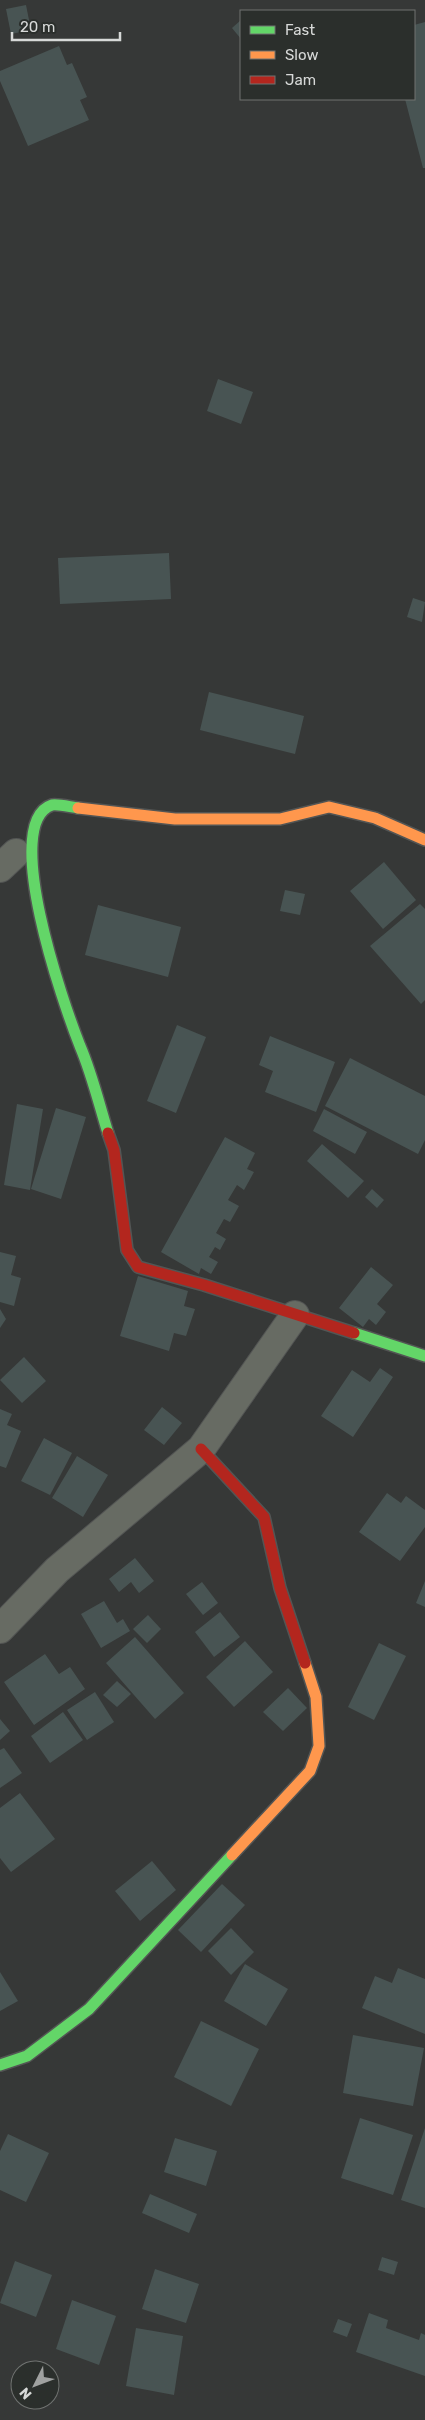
<svg xmlns="http://www.w3.org/2000/svg" width="425" height="2420" font-family="Rubik,sans-serif">
	<style>
		.building { fill: #485453 }
		.lines { fill: none; stroke-linecap: round; stroke-linejoin: round }
		.street-casing { stroke: #535554; stroke-width: 30 }
		.fast-casing { stroke: #535554; stroke-width: 14 }
		.slow-casing { stroke: #535554; stroke-width: 14 }
		.jam-casing { stroke: #535554; stroke-width: 14 }
		.street { stroke: #676b63; stroke-width: 28 }
		.fast { stroke: #63d668; stroke-width: 11 }
		.slow { stroke: #ff974d; stroke-width: 11 }
		.jam { stroke: #b3261e; stroke-width: 11 }
	</style>
	<rect width="100%" height="100%" fill="#363837"/>
	<!-- building -->
	<g class="building">
		<path d="M 26,5 L 31,30 L 11,34 L 6,9 Z"/>
		<path d="M 241,20 L 241,39 L 232,28 Z"/>
		<path d="M 425,22 L 425,168 L 423,168 L 405,99 L 414,99 L 414,25 Z"/>
		<path d="M 59,46 L 67,65 L 72,63 L 87,97 L 80,100 L 89,120 L 28,146 L 0,81 L 0,71 Z"/>
		<path d="M 218,379 L 253,392 L 241,424 L 207,411 Z"/>
		<path d="M 169,553 L 171,599 L 60,604 L 58,558 Z"/>
		<path d="M 413,598 L 425,602 L 422,622 L 407,617 Z"/>
		<path d="M 209,692 L 304,716 L 295,754 L 200,730 Z"/>
		<path d="M 384,862 L 416,900 L 383,929 L 350,891 Z"/>
		<path d="M 285,890 L 305,894 L 300,915 L 280,911 Z"/>
		<path d="M 420,904 L 425,909 L 425,1000 L 421,1004 L 370,946 Z"/>
		<path d="M 98,905 L 181,927 L 168,977 L 85,955 Z"/>
		<path d="M 177,1025 L 206,1037 L 176,1113 L 147,1101 Z"/>
		<path d="M 270,1036 L 335,1062 L 316,1112 L 265,1092 L 273,1071 L 259,1065 Z"/>
		<path d="M 350,1058 L 425,1096 L 425,1140 L 418,1154 L 325,1106 Z"/>
		<path d="M 17,1104 L 43,1109 L 30,1190 L 4,1185 Z"/>
		<path d="M 56,1108 L 86,1117 L 61,1199 L 31,1189 Z"/>
		<path d="M 324,1109 L 367,1132 L 355,1154 L 313,1131 Z"/>
		<path d="M 225,1137 L 255,1153 L 247,1169 L 254,1172 L 244,1190 L 237,1185 L 228,1200 L 239,1206 L 230,1222 L 224,1219 L 216,1233 L 226,1239 L 220,1250 L 215,1247 L 209,1257 L 218,1262 L 211,1274 L 201,1268 L 199,1274 L 161,1252 Z"/>
		<path d="M 322,1144 L 364,1181 L 348,1198 L 307,1161 Z"/>
		<path d="M 372,1189 L 384,1200 L 377,1208 L 365,1197 Z"/>
		<path d="M 0,1252 L 16,1256 L 11,1275 L 21,1278 L 14,1306 L 0,1302 Z"/>
		<path d="M 371,1267 L 393,1285 L 377,1304 L 386,1312 L 376,1325 L 369,1319 L 363,1327 L 339,1308 Z"/>
		<path d="M 138,1276 L 188,1291 L 184,1306 L 195,1309 L 186,1336 L 174,1333 L 169,1351 L 120,1336 Z"/>
		<path d="M 0,1309 L 6,1319 L 0,1328 Z"/>
		<path d="M 24,1357 L 46,1381 L 22,1403 L 0,1380 Z"/>
		<path d="M 380,1368 L 393,1377 L 353,1437 L 321,1416 L 352,1370 L 370,1382 Z"/>
		<path d="M 162,1407 L 182,1423 L 164,1445 L 144,1430 Z"/>
		<path d="M 0,1409 L 12,1414 L 7,1425 L 21,1431 L 6,1468 L 0,1466 Z"/>
		<path d="M 44,1438 L 72,1453 L 50,1495 L 21,1481 Z"/>
		<path d="M 77,1456 L 108,1475 L 83,1517 L 52,1498 Z"/>
		<path d="M 387,1493 L 401,1503 L 406,1496 L 425,1510 L 425,1527 L 400,1561 L 359,1532 Z"/>
		<path d="M 135,1558 L 154,1581 L 139,1593 L 131,1582 L 119,1592 L 109,1579 Z"/>
		<path d="M 425,1581 L 425,1607 L 416,1603 Z"/>
		<path d="M 202,1582 L 218,1603 L 203,1615 L 186,1594 Z"/>
		<path d="M 104,1601 L 117,1623 L 123,1619 L 130,1631 L 101,1648 L 81,1614 Z"/>
		<path d="M 220,1612 L 240,1637 L 214,1657 L 195,1632 Z"/>
		<path d="M 148,1615 L 161,1629 L 147,1643 L 133,1629 Z"/>
		<path d="M 135,1637 L 184,1693 L 155,1719 L 106,1663 Z"/>
		<path d="M 245,1641 L 273,1672 L 234,1707 L 206,1677 Z"/>
		<path d="M 379,1643 L 406,1656 L 374,1720 L 348,1707 Z"/>
		<path d="M 45,1654 L 59,1674 L 70,1667 L 85,1689 L 34,1725 L 4,1682 Z"/>
		<path d="M 117,1681 L 131,1694 L 117,1707 L 103,1695 Z"/>
		<path d="M 288,1688 L 307,1708 L 283,1731 L 263,1712 Z"/>
		<path d="M 95,1692 L 114,1722 L 87,1740 L 67,1710 Z"/>
		<path d="M 63,1712 L 83,1740 L 50,1763 L 31,1736 Z"/>
		<path d="M 0,1719 L 10,1731 L 0,1740 Z"/>
		<path d="M 4,1748 L 22,1773 L 0,1788 L 0,1750 Z"/>
		<path d="M 20,1793 L 55,1839 L 11,1872 L 0,1858 L 0,1808 Z"/>
		<path d="M 152,1861 L 176,1890 L 140,1921 L 115,1891 Z"/>
		<path d="M 222,1884 L 245,1905 L 201,1952 L 178,1930 Z"/>
		<path d="M 231,1928 L 254,1952 L 231,1975 L 208,1951 Z"/>
		<path d="M 245,1964 L 288,1989 L 266,2026 L 224,2001 Z"/>
		<path d="M 398,1968 L 425,1979 L 425,2034 L 362,2008 L 375,1976 L 392,1983 Z"/>
		<path d="M 0,1972 L 18,2001 L 0,2011 Z"/>
		<path d="M 201,2021 L 259,2049 L 231,2106 L 174,2077 Z"/>
		<path d="M 353,2035 L 424,2048 L 413,2106 L 343,2093 Z"/>
		<path d="M 360,2118 L 413,2135 L 393,2195 L 341,2178 Z"/>
		<path d="M 425,2128 L 425,2208 L 401,2200 Z"/>
		<path d="M 8,2134 L 49,2153 L 26,2202 L 0,2190 L 0,2151 Z"/>
		<path d="M 175,2138 L 217,2151 L 206,2186 L 164,2172 Z"/>
		<path d="M 150,2194 L 197,2214 L 189,2233 L 142,2213 Z"/>
		<path d="M 382,2257 L 398,2262 L 394,2275 L 378,2270 Z"/>
		<path d="M 15,2261 L 52,2275 L 36,2317 L 0,2303 Z"/>
		<path d="M 155,2269 L 199,2284 L 186,2323 L 142,2309 Z"/>
		<path d="M 72,2300 L 116,2316 L 99,2365 L 56,2349 Z"/>
		<path d="M 369,2313 L 388,2320 L 386,2328 L 419,2340 L 421,2333 L 425,2335 L 425,2376 L 356,2352 Z"/>
		<path d="M 338,2319 L 352,2324 L 347,2337 L 333,2332 Z"/>
		<path d="M 136,2328 L 183,2336 L 174,2395 L 126,2386 Z"/>
	</g>
	<g class="lines">
		<!-- street casing -->
		<g class="street-casing">
			<g id="street">
				<path d="M 0,868 L 16,853"/>
				<path d="M 0,1629 L 57,1570 L 201,1449 L 295,1315"/>
			</g>
		</g>
		<!-- fast casing -->
		<g class="fast-casing">
			<g id="fast">
				<path d="M 78,808 C 70,807 59,804 52,805 C 0,822 63,1003 80,1046 C 92,1074 99,1104 108,1133"/>
				<path d="M 354,1333 L 425,1356"/>
				<path d="M 0,2065 L 27,2056 L 89,2009 L 232,1855"/>
			</g>
		</g>
		<!-- slow casing -->
		<g class="slow-casing">
			<g id="slow">
				<path d="M 78,808 L 175,819 L 280,819 L 329,807 L 375,818 L 425,840"/>
				<path d="M 232,1855 L 310,1771 L 319,1746 L 316,1697 L 305,1663"/>
			</g>
		</g>
		<!-- jam casing -->
		<g class="jam-casing">
			<g id="jam">
				<path d="M 108,1133 L 114,1150 L 127,1250 L 138,1267 L 204,1285 L 354,1333"/>
				<path d="M 201,1449 L 264,1517 L 280,1588 L 305,1663"/>
			</g>
		</g>
		<!-- street -->
		<use href="#street" class="street"/>
		<!-- fast -->
		<use href="#fast" class="fast"/>
		<!-- slow -->
		<use href="#slow" class="slow"/>
		<!-- jam -->
		<use href="#jam" class="jam"/>
	</g>
	<!-- legend -->
	<rect x="240" y="10" width="175" height="90" fill="#2b2f2c" stroke="#707371"/>
	<rect x="250" y="26" width="25" height="8" fill="#63d668" stroke="#707371"/>
	<text x="285" y="35" font-size="15" fill="#d7d9d8">Fast</text>
	<rect x="250" y="51" width="25" height="8" fill="#ff974d" stroke="#707371"/>
	<text x="285" y="60" font-size="15" fill="#d7d9d8">Slow</text>
	<rect x="250" y="76" width="25" height="8" fill="#b3261e" stroke="#707371"/>
	<text x="285" y="85" font-size="15" fill="#d7d9d8">Jam</text>
	<!-- north arrow -->
	<g transform="translate(35 2385) rotate(228)"><circle r="24" fill="#2b2f2c" stroke="#707371"/>
	<path d="M0-4L9 19L0 12L-9 19Z" fill="#9fa1a0"/>
	<text y="-8" font-size="14" font-weight="bold" text-anchor="middle" fill="#d7d9d8">N</text>
	</g>
	<!-- scale -->
	<path d="M12 32v8h108v-8" fill="none" stroke="#d7d9d8" stroke-width="2.5"/>
	<text x="20" y="32" font-size="15" fill="#d7d9d8" stroke="#2b2f2c" stroke-width="4" paint-order="stroke">20 m</text>
</svg>
